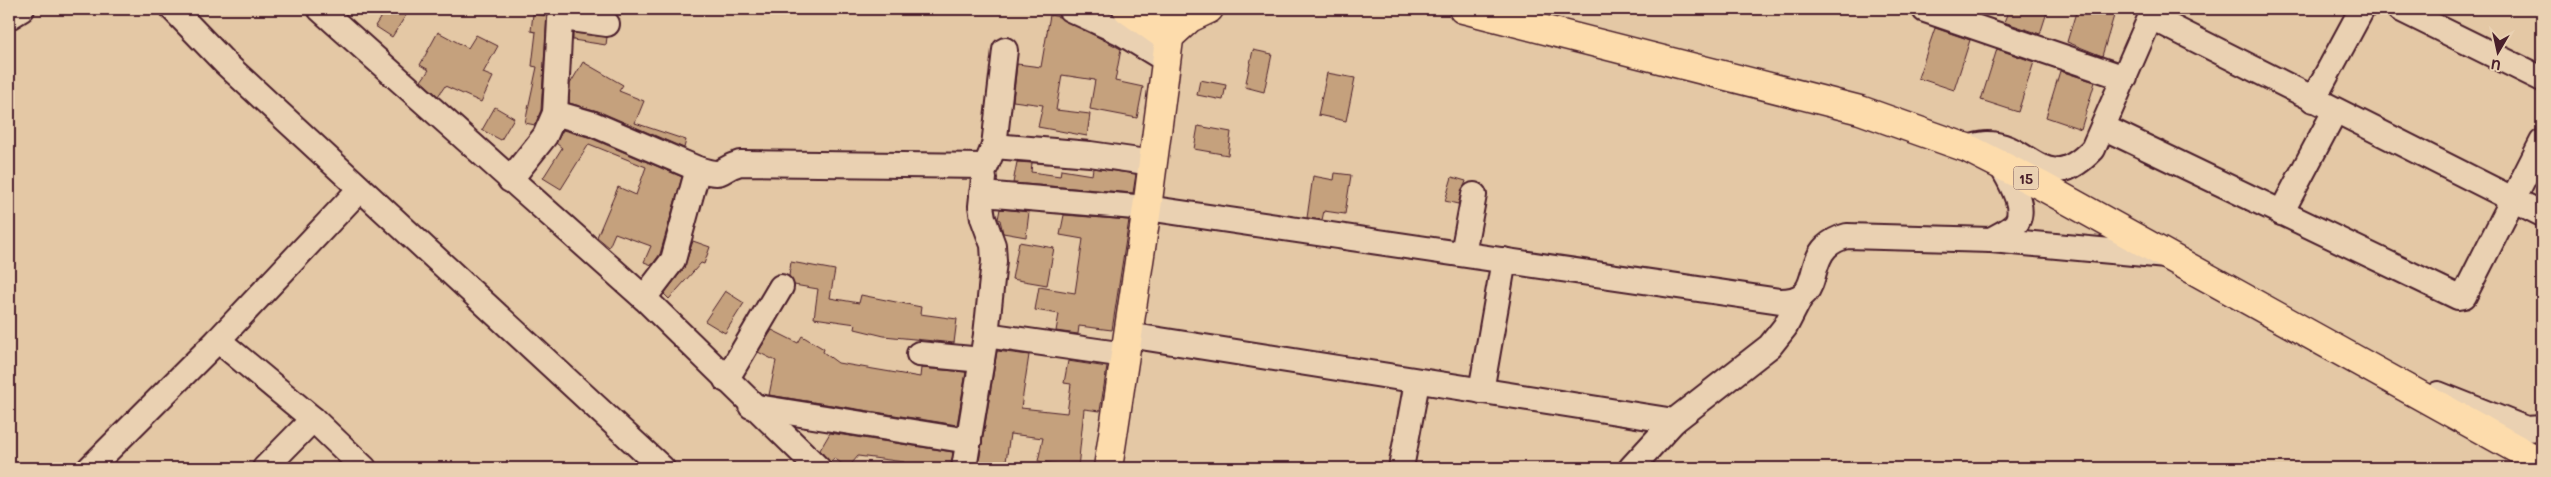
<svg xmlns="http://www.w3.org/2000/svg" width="2551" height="477" font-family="Mali,sans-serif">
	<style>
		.building { fill: #c5a17d; stroke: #4a1f2b }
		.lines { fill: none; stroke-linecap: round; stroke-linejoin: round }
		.minor-casing { stroke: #4a1f2b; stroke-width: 28 }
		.major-casing { stroke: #4a1f2b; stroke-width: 31 }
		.highway-casing { stroke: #4a1f2b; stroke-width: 31 }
		.minor { stroke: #ead1b2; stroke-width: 24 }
		.major { stroke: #fddcac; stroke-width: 28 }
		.highway { stroke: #fddcac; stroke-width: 28 }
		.labels { text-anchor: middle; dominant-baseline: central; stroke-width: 5; stroke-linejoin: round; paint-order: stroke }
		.shield { fill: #ead1b2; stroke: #7a5454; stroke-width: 1 }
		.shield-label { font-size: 14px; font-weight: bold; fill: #4a1f2b }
	</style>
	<rect width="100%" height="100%" fill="#e4c8a5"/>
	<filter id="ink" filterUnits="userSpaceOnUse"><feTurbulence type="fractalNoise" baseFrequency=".02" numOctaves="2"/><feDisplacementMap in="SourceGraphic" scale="10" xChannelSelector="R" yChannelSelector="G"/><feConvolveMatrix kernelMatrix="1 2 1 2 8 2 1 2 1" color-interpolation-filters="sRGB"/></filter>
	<g filter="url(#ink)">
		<!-- building -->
		<g class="building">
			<path d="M 386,9 L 410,9 L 392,37 L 375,26 Z"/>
			<path d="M 2009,9 L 2048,9 L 2040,34 L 2004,22 Z"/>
			<path d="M 2077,9 L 2116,9 L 2102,56 L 2067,42 Z"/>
			<path d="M 533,14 L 547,16 L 541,110 L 535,125 L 525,123 L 537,67 L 532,66 L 536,32 L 531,31 Z"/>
			<path d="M 1050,15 L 1059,17 L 1121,49 L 1115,81 L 1143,87 L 1137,118 L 1090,109 L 1095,80 L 1062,75 L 1056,110 L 1090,114 L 1087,136 L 1038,127 L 1043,105 L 1013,101 L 1017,64 L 1041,67 Z"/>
			<path d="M 1935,28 L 1970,40 L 1954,90 L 1918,78 Z"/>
			<path d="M 438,32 L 468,48 L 476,35 L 498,46 L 483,73 L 493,77 L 481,102 L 445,86 L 438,96 L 421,81 L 429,70 L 420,65 Z"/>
			<path d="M 573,33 L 607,37 L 606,45 L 573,40 Z"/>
			<path d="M 1997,49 L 2034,62 L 2018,112 L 1981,100 Z"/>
			<path d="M 1253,50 L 1272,54 L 1264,92 L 1245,87 Z"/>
			<path d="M 583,62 L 623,85 L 619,91 L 644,101 L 635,123 L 686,140 L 684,148 L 598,111 L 569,103 L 570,84 Z"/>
			<path d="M 2060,71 L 2095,82 L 2081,129 L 2046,117 Z"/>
			<path d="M 1327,73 L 1355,78 L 1346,121 L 1318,115 Z"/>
			<path d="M 1200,80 L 1226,85 L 1223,100 L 1197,95 Z"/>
			<path d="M 495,107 L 514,118 L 501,140 L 482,130 Z"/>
			<path d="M 1198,126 L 1231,132 L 1228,155 L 1194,149 Z"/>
			<path d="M 563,130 L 588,137 L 682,177 L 660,254 L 652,265 L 644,262 L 651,246 L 615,233 L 609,247 L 597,237 L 618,187 L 636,195 L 646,167 L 589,144 L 561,189 L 543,178 L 562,148 L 556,143 Z"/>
			<path d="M 1017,162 L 1032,163 L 1031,172 L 1060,176 L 1061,170 L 1092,175 L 1093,168 L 1136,174 L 1133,193 L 1013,183 Z"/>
			<path d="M 1335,173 L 1351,175 L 1345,214 L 1324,211 L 1322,220 L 1307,218 L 1313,176 L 1334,180 Z"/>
			<path d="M 1452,177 L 1466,181 L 1458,204 L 1445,201 Z"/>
			<path d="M 1000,209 L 1029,212 L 1026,237 L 1003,233 L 1000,220 L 998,219 Z"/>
			<path d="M 1064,215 L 1129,220 L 1112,330 L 1079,326 L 1078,334 L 1056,331 L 1059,314 L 1035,310 L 1039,287 L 1075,293 L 1083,239 L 1060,235 Z"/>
			<path d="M 693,241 L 710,247 L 704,264 L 701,263 L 669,299 L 664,294 L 684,268 Z"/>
			<path d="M 1019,242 L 1054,248 L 1047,285 L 1012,279 Z"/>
			<path d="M 791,262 L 835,270 L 830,298 L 859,303 L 861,295 L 921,307 L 920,314 L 957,319 L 954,343 L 884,336 L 855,329 L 856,324 L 814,318 L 818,289 L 794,285 L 789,276 Z"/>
			<path d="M 725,291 L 744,303 L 725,333 L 705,321 Z"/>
			<path d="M 772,330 L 798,343 L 802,336 L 824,349 L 823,352 L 838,363 L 920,377 L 921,368 L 966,372 L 957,425 L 769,395 L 776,361 L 758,352 Z"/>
			<path d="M 997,351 L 1029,355 L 1021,408 L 1067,413 L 1071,384 L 1064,383 L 1068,361 L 1107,367 L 1100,411 L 1084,409 L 1078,468 L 1038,461 L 1043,438 L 1010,434 L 1005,468 L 978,468 Z"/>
			<path d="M 830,433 L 953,452 L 951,468 L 920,468 L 903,466 L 904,462 L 858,456 L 848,468 L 834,458 L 830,463 L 820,450 Z"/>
		</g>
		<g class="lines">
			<!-- minor casing -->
			<g class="minor-casing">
				<g id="minor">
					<path d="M 173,9 L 225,63 L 662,468"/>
					<path d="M 320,9 L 644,298 L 818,468"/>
					<path d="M 1070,9 L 1120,32 L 1166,60"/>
					<path d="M 2400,9 L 2542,79"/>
					<path d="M 1925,10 L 2125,78"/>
					<path d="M 9,17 L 22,9"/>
					<path d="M 2151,17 L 2542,214"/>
					<path d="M 2313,100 L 2362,9"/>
					<path d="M 555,113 L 560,20 L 563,18 L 607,24"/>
					<path d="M 2103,127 L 2458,297 L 2464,296 L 2469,286 L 2542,142"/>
					<path d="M 994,146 L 1090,154 L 1153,163"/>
					<path d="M 1967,148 C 1973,147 1980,144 1987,144 C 2031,144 2044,200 2093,149 L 2154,9"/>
					<path d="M 984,178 L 981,206 L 983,218 L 993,245 L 994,261 L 986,335"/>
					<path d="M 510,180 L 545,136 L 555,113 L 593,124 L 698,169 C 728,178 716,170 740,163 L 986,166 L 994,146 L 1005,50"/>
					<path d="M 982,194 L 1147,208 L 1780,301 C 1822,301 1806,267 1826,247 C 1832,241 1839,238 1847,236 L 1991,240 L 2166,256"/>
					<path d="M 2281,213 L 2335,111"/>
					<path d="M 1991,240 C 1999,235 2012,230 2017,222 C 2026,206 2010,181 2002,167"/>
					<path d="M 1463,253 L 1474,195"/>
					<path d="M 644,298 L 673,260 L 698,169"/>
					<path d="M 1128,335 L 1674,421 L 1770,346 L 1785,327 L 1800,298"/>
					<path d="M 218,340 L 360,189"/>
					<path d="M 919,354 L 982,360"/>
					<path d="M 726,380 L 781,287"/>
					<path d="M 1481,391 L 1504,260"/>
					<path d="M 2438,394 L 2526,429 L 2542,428"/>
					<path d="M 751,406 L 969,441"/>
					<path d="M 90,468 L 218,340 L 313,419 L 364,468"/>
					<path d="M 265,468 L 313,419"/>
					<path d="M 964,468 L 986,335 L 1125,355"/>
					<path d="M 1401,468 L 1417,382"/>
					<path d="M 1631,468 L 1674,421"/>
				</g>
			</g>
			<!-- major casing -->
			<g class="major-casing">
				<path id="major" d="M 1108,468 L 1147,208 L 1173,9"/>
			</g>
			<!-- highway casing -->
			<g class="highway-casing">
				<g id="highway">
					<path d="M 1127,9 L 1168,38 L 1190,18 L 1209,9"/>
					<path d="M 1463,9 L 1860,110 L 1967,148 L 2042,186 L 2542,463"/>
				</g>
			</g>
			<!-- minor -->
			<use href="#minor" class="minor"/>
			<!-- major -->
			<use href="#major" class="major"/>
			<!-- highway -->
			<use href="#highway" class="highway"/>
		</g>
	</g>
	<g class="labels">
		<!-- shield labels -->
		<rect class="shield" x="2013.5" y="166.5" width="25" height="23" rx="4"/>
		<g class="shield-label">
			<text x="2026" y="178">15</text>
		</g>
	</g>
	<!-- margin -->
	<rect width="2551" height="477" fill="none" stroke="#ead1b2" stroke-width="30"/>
	<rect x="15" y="15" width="2521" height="447" fill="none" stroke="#4a1f2b" stroke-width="2" filter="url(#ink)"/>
	<!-- north arrow -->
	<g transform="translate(2498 52) rotate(189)" stroke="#ead1b2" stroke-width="4" paint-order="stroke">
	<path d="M0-4L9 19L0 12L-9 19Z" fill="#4a1f2b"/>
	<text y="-8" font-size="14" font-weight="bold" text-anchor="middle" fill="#4a1f2b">U</text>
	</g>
</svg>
